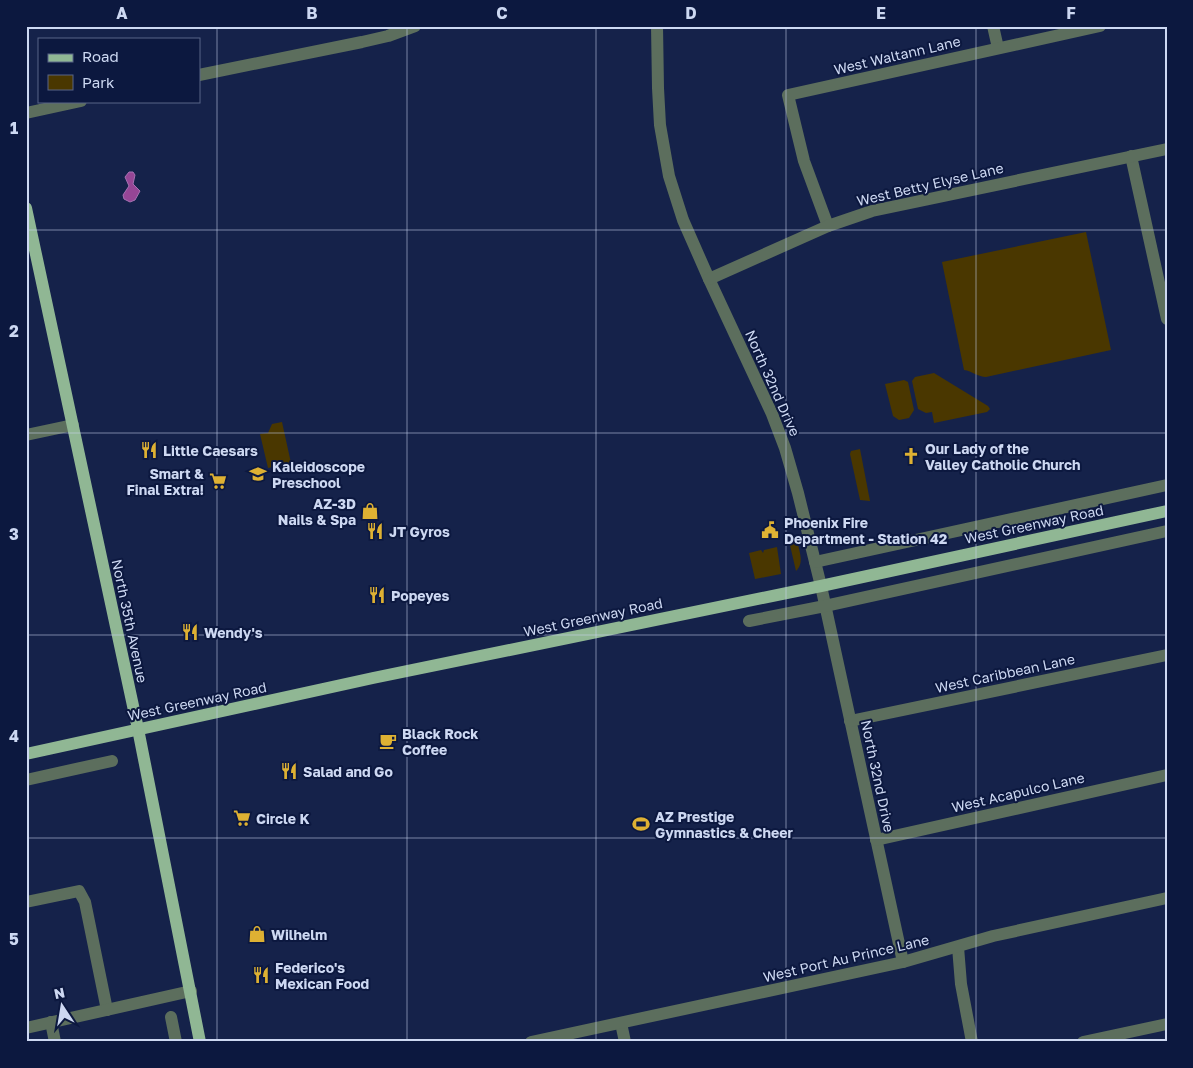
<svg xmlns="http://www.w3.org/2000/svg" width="1193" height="1068" font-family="'Golos Text',sans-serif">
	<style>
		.green { fill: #4a3700 }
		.water { fill: #964696; stroke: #a672b2 }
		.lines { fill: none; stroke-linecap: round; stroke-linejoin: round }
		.minor { stroke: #5c6e5d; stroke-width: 12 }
		.major { stroke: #90b794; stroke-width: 12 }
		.grid { fill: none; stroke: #cdd8f2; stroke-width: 1; stroke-opacity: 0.55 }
		.labels { text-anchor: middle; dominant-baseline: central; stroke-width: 4; stroke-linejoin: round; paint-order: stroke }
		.street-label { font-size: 14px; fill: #cdd8f2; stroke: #0c183f }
		.poi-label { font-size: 14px; font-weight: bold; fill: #cdd8f2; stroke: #0c183f; text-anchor: start }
		.neatline { fill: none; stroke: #cdd8f2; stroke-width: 2 }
		.grid-label { font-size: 16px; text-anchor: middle; font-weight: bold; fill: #cdd8f2 }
	</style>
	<rect width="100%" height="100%" fill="#15224a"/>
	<!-- green -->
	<g class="green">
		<path d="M 1086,232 L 1111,350 L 986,377 C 978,377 972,371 964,370 L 942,262 Z"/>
		<path d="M 934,373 L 988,406 L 990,409 L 987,412 L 934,423 L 932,412 L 926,413 L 918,409 L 912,381 L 915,377 Z"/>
		<path d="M 904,380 L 908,382 L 914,410 L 909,418 L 899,420 L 893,416 L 885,384 Z"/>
		<path d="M 282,422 L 291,463 L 268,468 L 260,434 L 268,433 L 272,424 Z"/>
		<path d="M 860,449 L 870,501 L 860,500 L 850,454 L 851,451 Z"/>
		<path d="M 797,540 C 799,551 805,563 796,571 L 789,541 Z"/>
		<path d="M 777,547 L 781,574 L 755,579 L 749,553 L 761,550 L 763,553 L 764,550 Z"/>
	</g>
	<!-- water -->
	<path class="water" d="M 129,172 L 133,172 L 135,175 L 133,184 L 140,191 L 135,200 L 130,202 L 124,199 L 123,195 L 129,186 L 125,177 Z"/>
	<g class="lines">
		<!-- minor -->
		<g class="minor">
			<path d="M 657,26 L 658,88 L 660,125 L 669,176 L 683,220 L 709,279 L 772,414 L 785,448 L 798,493 L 821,586 L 903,962"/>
			<path d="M 993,26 L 998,48"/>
			<path d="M 199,75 L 362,42 L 388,36 L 415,26"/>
			<path d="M 26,113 L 81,101"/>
			<path d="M 1131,156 L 1167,319"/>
			<path d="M 828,226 L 804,161 L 788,95 L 1100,26"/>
			<path d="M 709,279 L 828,226 L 872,211 L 1167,149"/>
			<path d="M 26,435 L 73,425"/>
			<path d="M 815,562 L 1167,485"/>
			<path d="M 749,621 L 825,606 L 1167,531"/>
			<path d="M 850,721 L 1167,655"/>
			<path d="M 26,780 L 112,761"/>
			<path d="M 876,840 L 1167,775"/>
			<path d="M 26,902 L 79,891 L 85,902 L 107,1010"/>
			<path d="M 958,947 L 961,984 L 972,1042"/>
			<path d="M 171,1017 L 176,1042"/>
			<path d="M 51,1022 L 55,1042"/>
			<path d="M 621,1023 L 625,1042"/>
			<path d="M 26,1028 L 191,991"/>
			<path d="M 531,1042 L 903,962 L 993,936 L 1167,898"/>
			<path d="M 1083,1042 L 1167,1024"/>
		</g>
		<!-- major -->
		<g class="major">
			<path d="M 26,208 L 138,729 L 200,1042"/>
			<path d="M 26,754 L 373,678 L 821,586 L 1167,511"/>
		</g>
	</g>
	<!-- grid -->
	<path class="grid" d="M 217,26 L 217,1042M 407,26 L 407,1042M 596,26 L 596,1042M 786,26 L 786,1042M 976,26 L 976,1042M 26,230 L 1167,230M 26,433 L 1167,433M 26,635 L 1167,635M 26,838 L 1167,838"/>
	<!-- icons -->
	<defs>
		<g id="restaurant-bare" transform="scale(1.35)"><path d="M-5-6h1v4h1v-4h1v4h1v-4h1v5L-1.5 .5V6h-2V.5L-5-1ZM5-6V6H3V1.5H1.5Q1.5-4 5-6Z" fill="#deb133" stroke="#0c183f" stroke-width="2.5" paint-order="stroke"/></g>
		<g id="church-bare" transform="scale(1.35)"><path d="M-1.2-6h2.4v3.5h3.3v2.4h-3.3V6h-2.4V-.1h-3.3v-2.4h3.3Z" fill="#deb133" stroke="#0c183f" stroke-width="2.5" paint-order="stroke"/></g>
		<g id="school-bare" transform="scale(1.35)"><path d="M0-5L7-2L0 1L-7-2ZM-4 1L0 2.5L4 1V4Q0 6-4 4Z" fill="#deb133" stroke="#0c183f" stroke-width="2.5" paint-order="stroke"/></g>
		<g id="supermarket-bare" transform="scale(1.35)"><path d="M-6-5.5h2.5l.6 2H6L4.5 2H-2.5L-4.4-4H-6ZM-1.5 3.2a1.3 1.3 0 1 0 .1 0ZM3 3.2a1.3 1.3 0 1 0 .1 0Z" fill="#deb133" stroke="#0c183f" stroke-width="2.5" paint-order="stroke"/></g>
		<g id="shop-bare" transform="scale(1.35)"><path d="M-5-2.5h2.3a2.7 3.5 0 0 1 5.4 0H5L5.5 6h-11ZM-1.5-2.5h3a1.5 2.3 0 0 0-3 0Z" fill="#deb133" stroke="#0c183f" stroke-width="2.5" paint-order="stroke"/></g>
		<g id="civic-bare" transform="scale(1.35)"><path d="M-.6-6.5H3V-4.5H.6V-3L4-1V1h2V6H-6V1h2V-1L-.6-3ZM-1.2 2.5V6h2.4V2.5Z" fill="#deb133" stroke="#0c183f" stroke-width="2.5" paint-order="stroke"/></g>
		<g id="cafe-bare" transform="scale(1.35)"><path d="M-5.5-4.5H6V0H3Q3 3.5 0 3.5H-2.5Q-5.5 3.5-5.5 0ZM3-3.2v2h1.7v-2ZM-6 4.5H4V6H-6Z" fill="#deb133" stroke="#0c183f" stroke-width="2.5" paint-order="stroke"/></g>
		<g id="stadium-bare" transform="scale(1.35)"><path d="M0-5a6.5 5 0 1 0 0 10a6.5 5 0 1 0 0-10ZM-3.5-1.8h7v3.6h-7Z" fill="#deb133" stroke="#0c183f" stroke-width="2.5" paint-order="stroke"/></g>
	</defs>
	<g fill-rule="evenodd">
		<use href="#restaurant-bare" x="149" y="450"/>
		<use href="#church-bare" x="911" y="456"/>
		<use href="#school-bare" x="258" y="474"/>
		<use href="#supermarket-bare" x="218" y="481"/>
		<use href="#shop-bare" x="370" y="511"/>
		<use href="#civic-bare" x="770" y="530"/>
		<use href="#restaurant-bare" x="375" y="531"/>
		<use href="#restaurant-bare" x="377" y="595"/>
		<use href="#restaurant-bare" x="190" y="632"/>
		<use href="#cafe-bare" x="388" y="741"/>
		<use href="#restaurant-bare" x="289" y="771"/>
		<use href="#supermarket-bare" x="242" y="818"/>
		<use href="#stadium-bare" x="641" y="824"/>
		<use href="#shop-bare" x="257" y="934"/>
		<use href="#restaurant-bare" x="261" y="975"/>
	</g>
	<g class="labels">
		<!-- street labels -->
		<g class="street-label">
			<text transform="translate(897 55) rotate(-13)">West Waltann Lane</text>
			<text transform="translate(930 184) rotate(-13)">West Betty Elyse Lane</text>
			<text transform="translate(773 383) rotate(66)">North 32nd Drive</text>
			<text transform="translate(1034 524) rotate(-12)">West Greenway Road</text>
			<text transform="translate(593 617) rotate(-12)">West Greenway Road</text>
			<text transform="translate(130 621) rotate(78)">North 35th Avenue</text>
			<text transform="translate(1005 673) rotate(-12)">West Caribbean Lane</text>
			<text transform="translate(197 701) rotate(-12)">West Greenway Road</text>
			<text transform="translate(878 776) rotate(78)">North 32nd Drive</text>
			<text transform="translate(1018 792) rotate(-13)">West Acapulco Lane</text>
			<text transform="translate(846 958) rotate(-13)">West Port Au Prince Lane</text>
		</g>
		<!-- poi labels -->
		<g class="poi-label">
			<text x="925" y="448">Our Lady of the<tspan x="925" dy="16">Valley Catholic Church</tspan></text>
			<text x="163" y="450">Little Caesars</text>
			<text x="272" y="466">Kaleidoscope<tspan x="272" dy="16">Preschool</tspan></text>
			<text x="204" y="473" text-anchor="end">Smart &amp;<tspan x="204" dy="16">Final Extra!</tspan></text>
			<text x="356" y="503" text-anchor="end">AZ-3D<tspan x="356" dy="16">Nails &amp; Spa</tspan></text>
			<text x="784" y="522">Phoenix Fire<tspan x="784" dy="16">Department - Station 42</tspan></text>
			<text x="389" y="531">JT Gyros</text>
			<text x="391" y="595">Popeyes</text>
			<text x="204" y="632">Wendy's</text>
			<text x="402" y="733">Black Rock<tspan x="402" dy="16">Coffee</tspan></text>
			<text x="303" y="771">Salad and Go</text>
			<text x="655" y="816">AZ Prestige<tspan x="655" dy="16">Gymnastics &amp; Cheer</tspan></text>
			<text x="256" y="818">Circle K</text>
			<text x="271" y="934">Wilhelm</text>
			<text x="275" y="967">Federico's<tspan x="275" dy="16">Mexican Food</tspan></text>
		</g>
	</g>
	<!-- border -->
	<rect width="1193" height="1068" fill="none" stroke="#0c183f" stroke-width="55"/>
	<!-- legend -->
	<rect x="38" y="38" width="162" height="65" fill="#0c183f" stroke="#596587"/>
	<rect x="48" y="54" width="25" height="8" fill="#90b794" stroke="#596587"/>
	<text x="82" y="62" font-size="15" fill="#cdd8f2">Road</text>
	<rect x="48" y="75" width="25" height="15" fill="#4a3700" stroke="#596587"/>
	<text x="82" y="88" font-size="15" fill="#cdd8f2">Park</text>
	<!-- north arrow -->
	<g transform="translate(62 1006) rotate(348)" stroke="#0c183f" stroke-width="4" paint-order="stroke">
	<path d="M0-4L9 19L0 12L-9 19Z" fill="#cdd8f2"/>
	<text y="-8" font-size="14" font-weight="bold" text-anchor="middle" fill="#cdd8f2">N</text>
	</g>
	<rect x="28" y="28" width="1138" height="1012" class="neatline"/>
	<g class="grid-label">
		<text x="122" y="19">A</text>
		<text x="312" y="19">B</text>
		<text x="502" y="19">C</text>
		<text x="691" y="19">D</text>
		<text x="881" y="19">E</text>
		<text x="1071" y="19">F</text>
		<text x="14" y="134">1</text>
		<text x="14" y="337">2</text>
		<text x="14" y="540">3</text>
		<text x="14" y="742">4</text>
		<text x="14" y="945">5</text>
	</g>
</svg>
